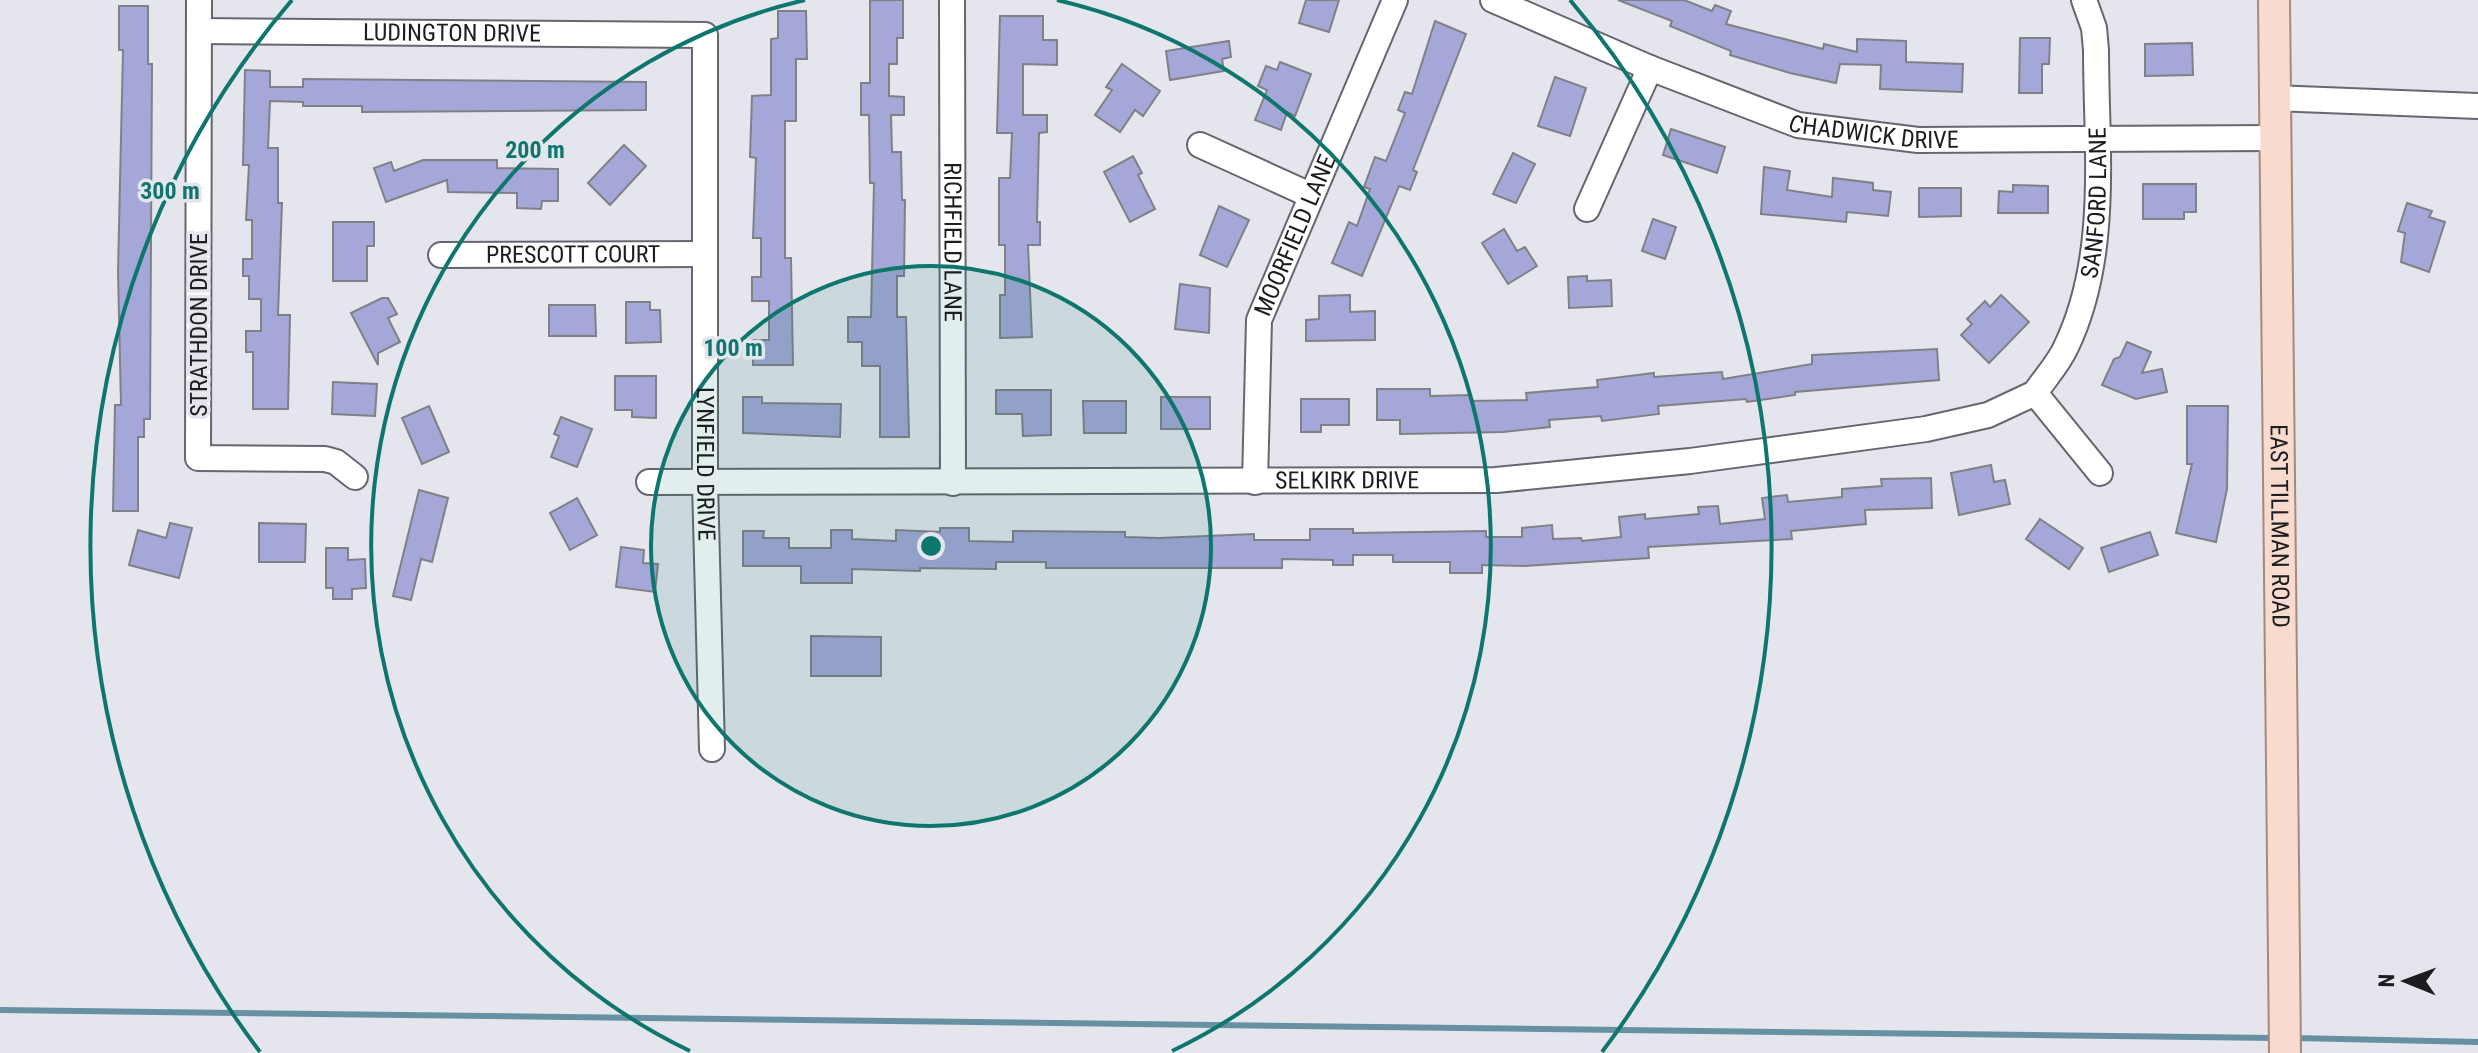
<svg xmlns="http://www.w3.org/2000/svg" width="2478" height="1053" font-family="'Roboto Condensed',sans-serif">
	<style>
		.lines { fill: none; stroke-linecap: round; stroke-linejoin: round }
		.stream { stroke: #6791a3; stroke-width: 6 }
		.building { fill: #a5a7d8; stroke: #808087; stroke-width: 2 }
		.minor-casing { stroke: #66676e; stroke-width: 28 }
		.major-casing { stroke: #a8887b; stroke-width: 34 }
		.minor { stroke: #fff; stroke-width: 24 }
		.major { stroke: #f8dace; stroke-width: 30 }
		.ring { fill: none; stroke: #0f766e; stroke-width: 4 }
		.labels { text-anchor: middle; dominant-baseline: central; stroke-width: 7; stroke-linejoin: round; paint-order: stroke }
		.street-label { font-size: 24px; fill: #1c1d1f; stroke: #e5e6ed }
		.centre { fill: #0f766e; stroke: #e5e6ed; stroke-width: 4 }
		.ring-label { font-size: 24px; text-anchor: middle; font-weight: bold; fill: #0f766e; stroke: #e5e6ed; stroke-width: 7; stroke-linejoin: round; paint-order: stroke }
	</style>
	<rect width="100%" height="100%" fill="#e5e6ed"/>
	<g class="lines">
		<!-- stream -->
		<g class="stream">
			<path d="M 0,1010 L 2274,1038"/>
			<path d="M 2294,1038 L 2478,1042"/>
		</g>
	</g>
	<!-- building -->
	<g class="building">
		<path d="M 870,0 L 903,0 L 903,38 L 897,38 L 897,64 L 889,64 L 889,96 L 904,97 L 904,115 L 891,115 L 892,152 L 901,152 L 902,200 L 905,200 L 904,276 L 897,276 L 897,317 L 906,317 L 909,437 L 880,437 L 880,366 L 862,366 L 862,342 L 848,342 L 848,317 L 871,317 L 874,183 L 870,183 L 869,115 L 861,115 L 861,83 L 870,83 Z"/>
		<path d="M 1306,0 L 1339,0 L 1329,32 L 1299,23 Z"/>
		<path d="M 1618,0 L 1684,0 L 1712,11 L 1715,5 L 1731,11 L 1726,24 L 1823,49 L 1824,44 L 1857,52 L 1857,39 L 1906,41 L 1906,62 L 1963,64 L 1962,92 L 1880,89 L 1881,65 L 1840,64 L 1836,83 L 1790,73 L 1730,55 L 1731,51 L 1670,26 L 1672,21 Z"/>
		<path d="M 119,6 L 148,6 L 148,64 L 152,64 L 150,419 L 144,419 L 144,437 L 138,437 L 138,511 L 113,511 L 115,405 L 121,405 L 118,271 L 123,50 L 119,50 Z"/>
		<path d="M 778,11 L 806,11 L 807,59 L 796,59 L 796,121 L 785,121 L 785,258 L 791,258 L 793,365 L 753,365 L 753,340 L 769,340 L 769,301 L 752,301 L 752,277 L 761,277 L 761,238 L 753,238 L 756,158 L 750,157 L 752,96 L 771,95 L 771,39 L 778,38 Z"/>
		<path d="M 1000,16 L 1043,16 L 1043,40 L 1057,40 L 1057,65 L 1023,64 L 1023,115 L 1047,115 L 1047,132 L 1039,133 L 1037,222 L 1040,222 L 1040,245 L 1028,245 L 1032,337 L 1000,338 L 1000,295 L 1005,295 L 1005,245 L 999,245 L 999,178 L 1010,178 L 1012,133 L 997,133 Z"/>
		<path d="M 1435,21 L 1466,34 L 1413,170 L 1417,172 L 1410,190 L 1399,186 L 1362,276 L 1332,263 L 1349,222 L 1357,226 L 1370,189 L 1364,187 L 1375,157 L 1386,161 L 1405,113 L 1398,110 L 1405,92 L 1412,94 Z"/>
		<path d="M 2020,38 L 2050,38 L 2049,64 L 2042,64 L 2042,93 L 2019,93 Z"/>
		<path d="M 1229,41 L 1231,57 L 1222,59 L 1224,71 L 1170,80 L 1166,51 Z"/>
		<path d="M 2192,43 L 2193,75 L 2145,76 L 2145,44 Z"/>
		<path d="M 1280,62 L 1311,74 L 1295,116 L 1287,112 L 1281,130 L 1255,120 L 1267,90 L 1258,86 L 1266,66 L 1277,70 Z"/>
		<path d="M 1122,64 L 1160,91 L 1143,116 L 1135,110 L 1120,132 L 1095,115 L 1112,90 L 1106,87 Z"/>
		<path d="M 245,70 L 270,71 L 270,87 L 303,87 L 303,79 L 646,82 L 646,110 L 362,112 L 362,106 L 303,106 L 303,102 L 270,101 L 268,148 L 278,148 L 278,203 L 282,203 L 278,315 L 290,315 L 288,409 L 253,409 L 253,352 L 246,352 L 246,331 L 261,331 L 261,299 L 249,299 L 249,276 L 243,276 L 243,259 L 252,259 L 252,220 L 246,220 L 249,165 L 243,165 Z"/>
		<path d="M 1555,77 L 1586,88 L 1570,136 L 1538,126 Z"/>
		<path d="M 1671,129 L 1725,147 L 1717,173 L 1663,155 Z"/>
		<path d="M 624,145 L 646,166 L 610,205 L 588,183 Z"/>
		<path d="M 1513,153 L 1535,164 L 1516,203 L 1493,194 Z"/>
		<path d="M 1133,156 L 1142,173 L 1138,175 L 1155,209 L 1130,222 L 1104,172 Z"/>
		<path d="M 423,160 L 497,160 L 497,168 L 558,169 L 558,201 L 542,201 L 541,209 L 517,208 L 517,193 L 448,192 L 447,180 L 386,202 L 374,168 L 391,162 L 394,171 Z"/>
		<path d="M 1764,167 L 1790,171 L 1787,190 L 1832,197 L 1833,178 L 1873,183 L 1873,190 L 1891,192 L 1888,216 L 1847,212 L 1846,222 L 1761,214 Z"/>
		<path d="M 2143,184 L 2196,184 L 2196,212 L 2184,212 L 2184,219 L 2143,219 Z"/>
		<path d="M 2013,185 L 2048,186 L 2048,213 L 1998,213 L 1999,191 L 2013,192 Z"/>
		<path d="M 1919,188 L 1961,188 L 1961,216 L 1919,217 Z"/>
		<path d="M 2407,203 L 2432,211 L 2429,217 L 2445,222 L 2429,272 L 2401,262 L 2405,233 L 2398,231 Z"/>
		<path d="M 1219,206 L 1249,220 L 1227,267 L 1200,255 Z"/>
		<path d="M 1653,219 L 1676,227 L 1665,259 L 1642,251 Z"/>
		<path d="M 333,222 L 374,222 L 374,246 L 367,246 L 367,281 L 333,281 Z"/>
		<path d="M 1504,229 L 1517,251 L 1525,247 L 1537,266 L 1508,284 L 1482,243 Z"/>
		<path d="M 1587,276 L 1587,281 L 1611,280 L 1612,306 L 1569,308 L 1568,277 Z"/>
		<path d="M 1180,284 L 1210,288 L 1209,333 L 1175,329 Z"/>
		<path d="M 1350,295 L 1350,312 L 1375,311 L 1375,340 L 1306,341 L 1306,320 L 1319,319 L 1319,296 Z"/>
		<path d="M 2001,295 L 2029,322 L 1989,363 L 1961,335 L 1972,324 L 1967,319 L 1985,301 L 1990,307 Z"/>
		<path d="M 382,298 L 388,298 L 397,314 L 388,318 L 400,342 L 378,353 L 378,365 L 351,313 Z"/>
		<path d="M 626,302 L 650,302 L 650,310 L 660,310 L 661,342 L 626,343 Z"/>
		<path d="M 549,305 L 595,305 L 596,336 L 549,336 Z"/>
		<path d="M 2127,342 L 2151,352 L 2142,373 L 2162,369 L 2167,392 L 2136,399 L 2102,385 L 2114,359 L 2120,357 Z"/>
		<path d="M 1937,349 L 1939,380 L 1795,392 L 1795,395 L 1747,402 L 1746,399 L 1658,406 L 1659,414 L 1602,421 L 1601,416 L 1549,420 L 1550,427 L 1503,432 L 1400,434 L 1400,420 L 1377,420 L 1377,389 L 1430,389 L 1430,396 L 1471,395 L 1471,401 L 1527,400 L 1526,393 L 1598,387 L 1597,380 L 1654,373 L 1654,377 L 1722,372 L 1723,379 L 1812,364 L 1812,355 Z"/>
		<path d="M 615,376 L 656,376 L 656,418 L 632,417 L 632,410 L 615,410 Z"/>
		<path d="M 333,382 L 377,384 L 375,416 L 332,414 Z"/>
		<path d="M 996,390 L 1051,390 L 1051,435 L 1023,436 L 1022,414 L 996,414 Z"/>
		<path d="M 743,397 L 762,397 L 762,403 L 841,404 L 840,437 L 743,433 Z"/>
		<rect x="1161" y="397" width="49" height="32"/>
		<path d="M 1301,399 L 1349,399 L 1349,425 L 1321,425 L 1321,432 L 1301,432 Z"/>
		<path d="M 1083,401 L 1126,401 L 1126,433 L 1084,433 Z"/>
		<path d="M 429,406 L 449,452 L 422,464 L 402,418 Z"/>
		<path d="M 2187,406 L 2228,406 L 2227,489 L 2216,542 L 2176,533 L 2192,464 L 2187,464 Z"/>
		<path d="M 561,417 L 592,429 L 577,467 L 551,457 L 559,436 L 554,434 Z"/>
		<path d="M 1991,465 L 1994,482 L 2005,480 L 2010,504 L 1959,515 L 1951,473 Z"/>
		<path d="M 1931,478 L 1932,508 L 1865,510 L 1866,524 L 1791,531 L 1792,539 L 1648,547 L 1649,558 L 1524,566 L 1482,565 L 1482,573 L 1450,573 L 1450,562 L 1393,562 L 1393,555 L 1353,555 L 1353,565 L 1333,565 L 1333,560 L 1282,559 L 1282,568 L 1046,568 L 1046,562 L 996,562 L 996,569 L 920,568 L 920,571 L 852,569 L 852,583 L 801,583 L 801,566 L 743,566 L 743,531 L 764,531 L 763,538 L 789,538 L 789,548 L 831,548 L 831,530 L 852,530 L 852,539 L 896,541 L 896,530 L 940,532 L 940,528 L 969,528 L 969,541 L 1013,542 L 1013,531 L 1125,532 L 1125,537 L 1159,538 L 1254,534 L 1254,540 L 1310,540 L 1310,529 L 1353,529 L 1353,533 L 1486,531 L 1486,537 L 1522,537 L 1522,528 L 1552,525 L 1553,539 L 1581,538 L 1582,541 L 1621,537 L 1619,517 L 1645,514 L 1645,519 L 1699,514 L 1698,507 L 1718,506 L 1720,524 L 1765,519 L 1762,498 L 1787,495 L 1788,502 L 1842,497 L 1842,489 L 1882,486 L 1881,479 Z"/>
		<path d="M 419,490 L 448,498 L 432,562 L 421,559 L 411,600 L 393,596 Z"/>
		<path d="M 577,498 L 597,535 L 570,550 L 550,513 Z"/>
		<path d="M 2040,519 L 2083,548 L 2069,569 L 2026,539 Z"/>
		<path d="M 170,523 L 192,528 L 179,578 L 129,565 L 138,530 L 166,538 Z"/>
		<path d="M 259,523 L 306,524 L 305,562 L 259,562 Z"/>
		<path d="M 2150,532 L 2158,555 L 2109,572 L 2101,548 Z"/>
		<path d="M 621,547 L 644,550 L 643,563 L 658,564 L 655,592 L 616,587 Z"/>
		<path d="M 326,548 L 348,548 L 348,560 L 365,559 L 366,588 L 352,589 L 352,599 L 333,599 L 333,588 L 326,588 Z"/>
		<path d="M 811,636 L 881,637 L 881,676 L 811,676 Z"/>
	</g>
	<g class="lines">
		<!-- minor casing -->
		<g class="minor-casing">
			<g id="minor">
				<path d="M 199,0 L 198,458 L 325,459 L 336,462 L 355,477"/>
				<path id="s1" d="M 952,0 L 953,483"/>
				<path id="s2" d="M 1493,0 L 1650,68 L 1798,125 L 1918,140 L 2278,138"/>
				<path id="s3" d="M 200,31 L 705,35 L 705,483 L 712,749"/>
				<path d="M 2275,98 L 2478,106"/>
				<path d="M 1200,145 L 1310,195"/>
				<path d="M 1587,209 L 1650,68"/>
				<path id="s4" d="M 441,255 L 705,254"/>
				<path id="s5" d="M 2035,393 C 2045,378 2059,363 2066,347 C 2110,256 2096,148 2096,50 L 2094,28 L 2084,0"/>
				<path d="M 2035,393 L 2100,473"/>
				<path id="s6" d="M 649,482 L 1496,480 L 1690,461 L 1926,429 L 1988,415 L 2035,393"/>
				<path id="s7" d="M 1255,482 L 1259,320 L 1395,0"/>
			</g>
		</g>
		<!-- major casing -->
		<g class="major-casing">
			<g id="major">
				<path id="s8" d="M 2274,0 L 2285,1053"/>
			</g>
		</g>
		<!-- minor -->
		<use href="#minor" class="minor"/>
		<!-- major -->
		<use href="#major" class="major"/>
	</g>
	<!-- distance rings -->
	<circle cx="931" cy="546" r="280" fill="#0f766e" fill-opacity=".12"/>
	<g class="ring">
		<circle cx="931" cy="546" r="280"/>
		<path d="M690 1051A560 560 0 0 1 805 0M1057 0A560 560 0 0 1 1172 1051"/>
		<path d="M260 1052A840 840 0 0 1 292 0M1570 0A840 840 0 0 1 1602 1052"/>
	</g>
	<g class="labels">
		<!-- street labels -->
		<g class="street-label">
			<text stroke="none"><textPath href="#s3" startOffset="252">LUDINGTON DRIVE</textPath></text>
			<text stroke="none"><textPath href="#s2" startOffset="406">CHADWICK DRIVE</textPath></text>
			<text stroke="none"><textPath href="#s5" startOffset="204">SANFORD LANE</textPath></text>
			<text stroke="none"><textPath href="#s7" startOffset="254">MOORFIELD LANE</textPath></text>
			<text stroke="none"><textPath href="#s1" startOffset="242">RICHFIELD LANE</textPath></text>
			<text stroke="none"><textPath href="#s4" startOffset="132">PRESCOTT COURT</textPath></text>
			<text transform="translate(199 325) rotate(-90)">STRATHDON DRIVE</text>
			<text stroke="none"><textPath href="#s3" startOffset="934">LYNFIELD DRIVE</textPath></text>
			<text stroke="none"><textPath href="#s6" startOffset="698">SELKIRK DRIVE</textPath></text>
			<text stroke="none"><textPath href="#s8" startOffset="526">EAST TILLMAN ROAD</textPath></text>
		</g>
	</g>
	<circle cx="931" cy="546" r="12" class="centre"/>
	<g class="ring-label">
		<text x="535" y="158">200 m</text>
		<text x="170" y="199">300 m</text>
		<text x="733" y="356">100 m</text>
	</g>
	<!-- north arrow -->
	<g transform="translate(2406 981) rotate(271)" stroke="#e5e6ed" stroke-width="6" paint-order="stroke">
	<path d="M0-6L14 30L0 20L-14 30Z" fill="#1c1d1f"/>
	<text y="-12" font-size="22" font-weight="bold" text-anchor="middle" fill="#1c1d1f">N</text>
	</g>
</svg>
